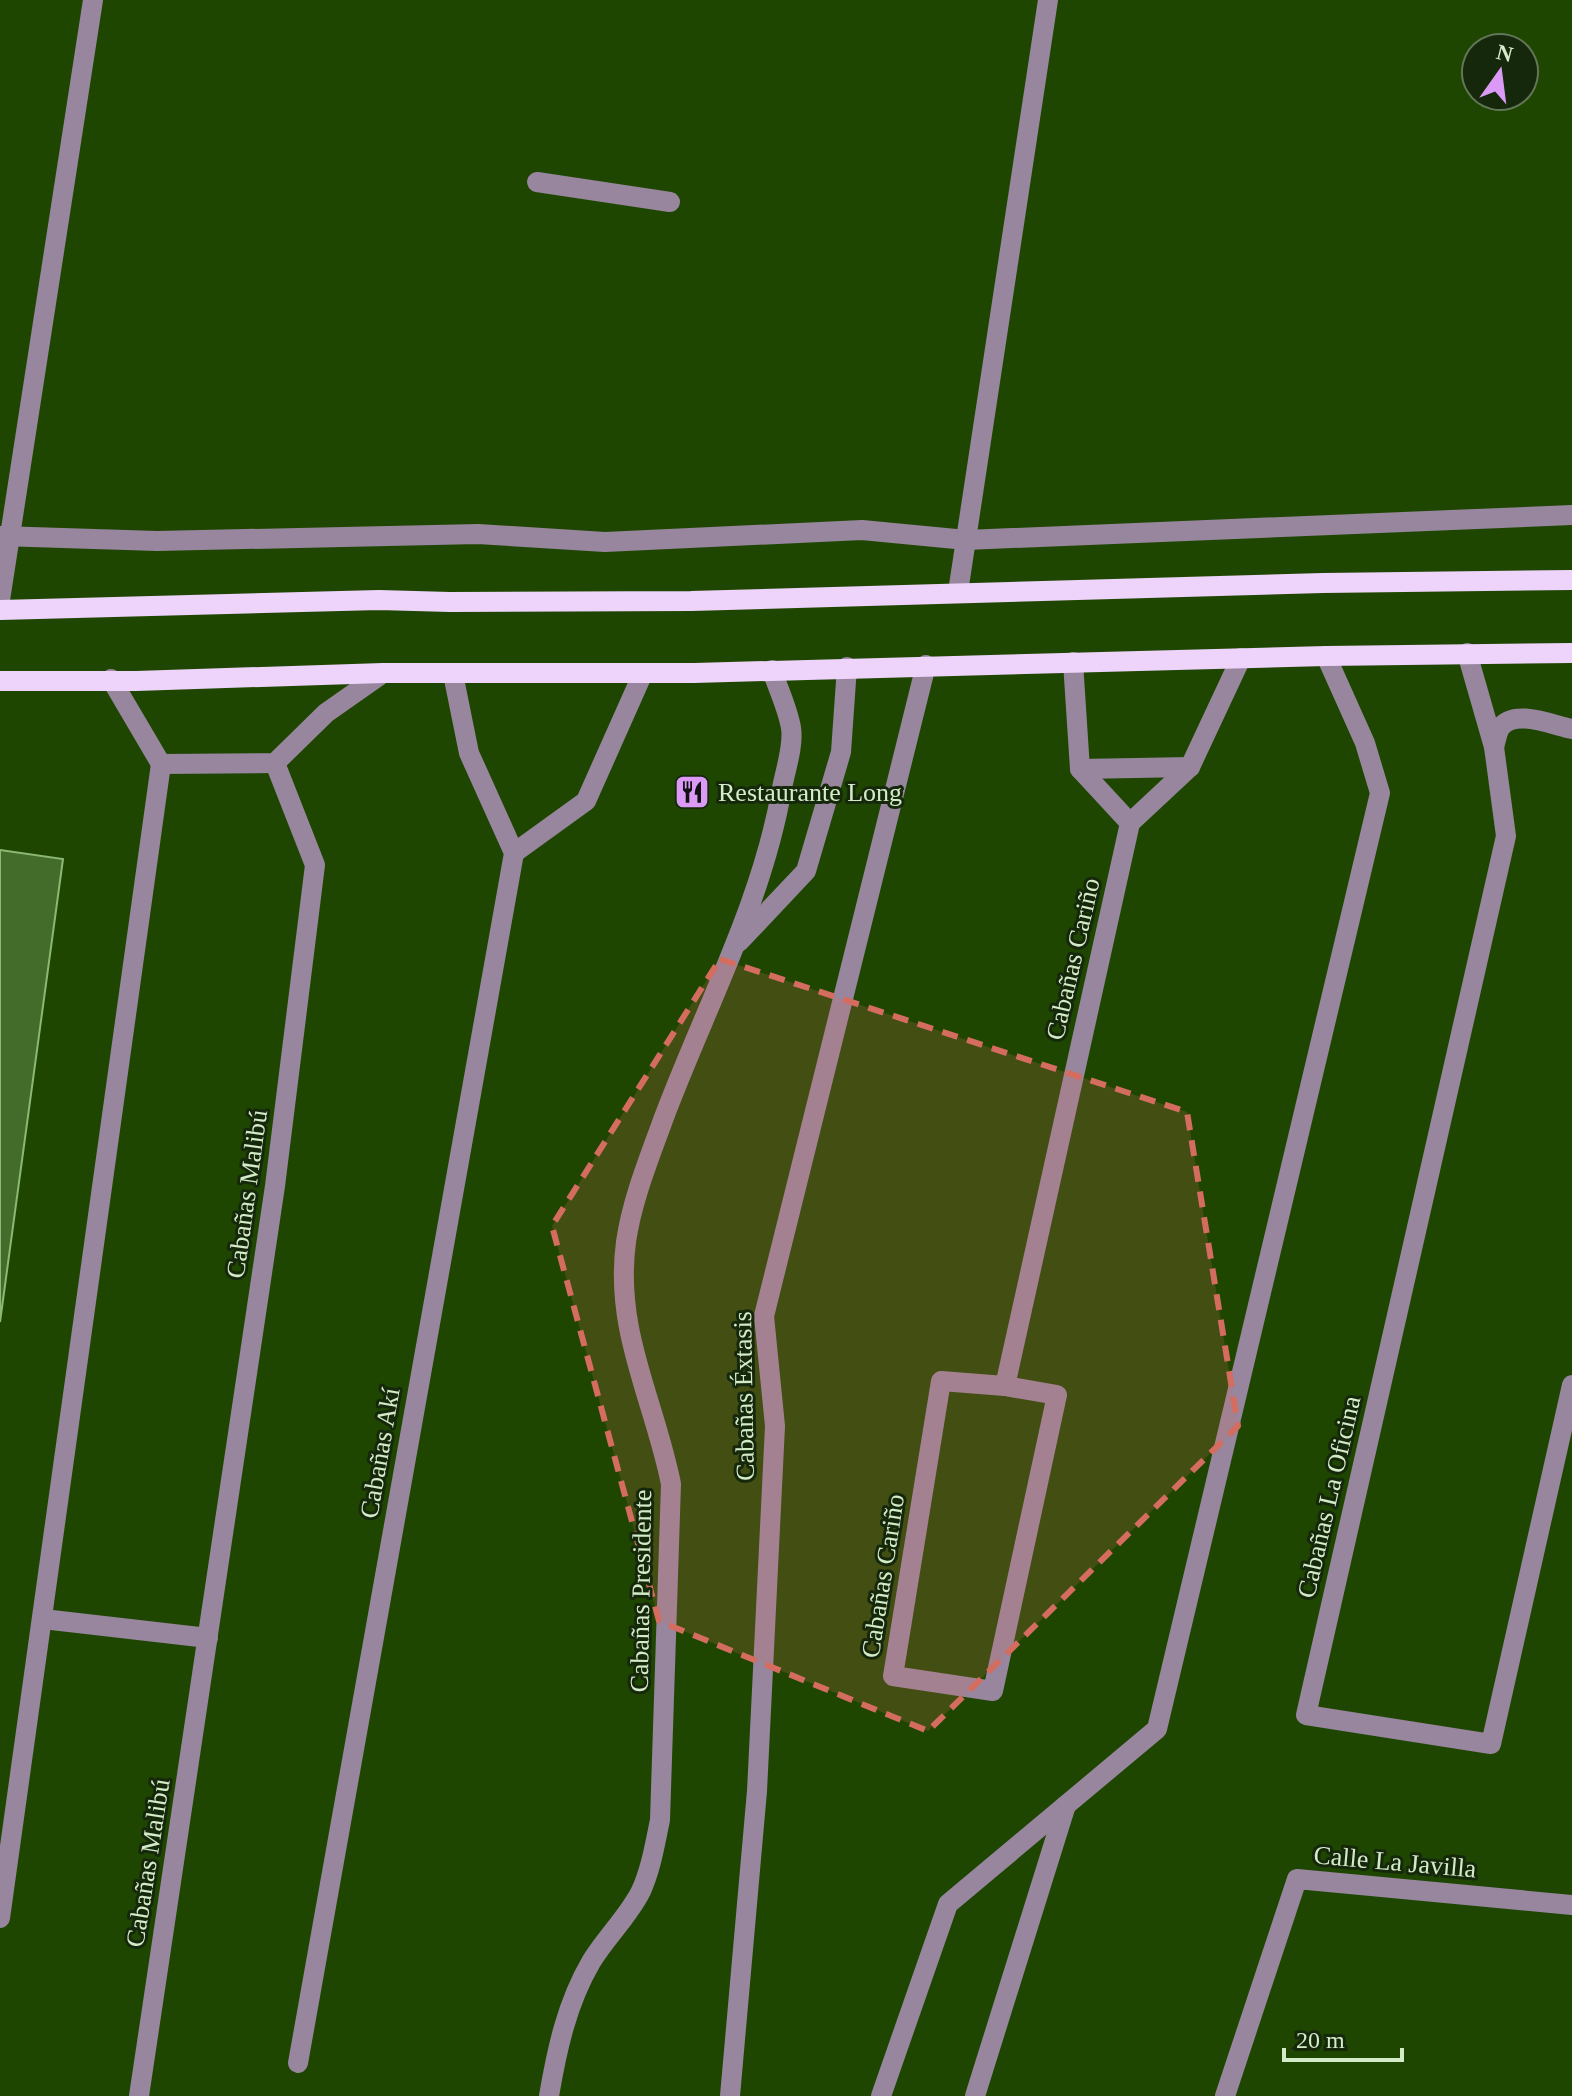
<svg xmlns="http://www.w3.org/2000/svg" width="1572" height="2096" font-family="'Times New Roman',serif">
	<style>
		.building { fill: #436c2b; stroke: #8bb874; stroke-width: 2 }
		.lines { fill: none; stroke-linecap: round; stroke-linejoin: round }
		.minor { stroke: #97869e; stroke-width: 20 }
		.major { stroke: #eed3fb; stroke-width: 20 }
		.marked { fill: #d56c60; fill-opacity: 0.2; stroke: #d56c60; stroke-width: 6; stroke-dasharray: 16 10; stroke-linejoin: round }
		.labels { text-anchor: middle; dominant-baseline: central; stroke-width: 6; stroke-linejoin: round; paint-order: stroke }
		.poi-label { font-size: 26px; fill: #d4ebc8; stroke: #16280c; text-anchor: start }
		.street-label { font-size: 26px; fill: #d4ebc8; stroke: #16280c }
	</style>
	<rect width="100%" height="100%" fill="#1f4600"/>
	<!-- building -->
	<path class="building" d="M 0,850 L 63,859 L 0,1322 Z"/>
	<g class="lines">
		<!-- minor -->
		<g class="minor">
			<path d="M 537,182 L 670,202"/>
			<path d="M 0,536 L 157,541 L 478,534 L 605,542 L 862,530 L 966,540 L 1572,515"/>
			<path d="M 958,592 L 1048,0"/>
			<path d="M 0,600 L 93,0"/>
			<path d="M 1467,653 L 1494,747 L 1506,836 L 1306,1715 L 1491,1744 L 1572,1385"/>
			<path d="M 1073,662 L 1080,769 L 1130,823"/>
			<path d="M 111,679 L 161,764 L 275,763 L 326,713 L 383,673"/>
			<path d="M 1494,747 C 1496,741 1497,733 1500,728 C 1514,708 1552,725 1572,729"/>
			<path d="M 1080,769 L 1190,767"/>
			<path d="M 514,853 L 586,801 L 643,673"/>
			<path d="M 739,942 L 806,871 L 841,752 L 847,667"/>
			<path d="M 941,1381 L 1005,1386 L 1057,1395 L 993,1691 L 893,1676 Z"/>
			<path d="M 1005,1386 L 1130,823 L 1190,767 L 1241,658"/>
			<path d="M 43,1619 L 208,1638"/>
			<path d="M 0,1918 L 161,764"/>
			<path d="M 298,2063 L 514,853 L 469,753 L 453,674"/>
			<path d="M 139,2096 L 275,1186 L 315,865 L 275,763"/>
			<path d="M 549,2096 C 557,2049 567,2003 591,1962 C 606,1937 628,1917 641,1891 C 651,1869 655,1844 660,1820 L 671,1484 C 654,1399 614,1331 626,1242 C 632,1200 649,1159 663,1120 C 704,1010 762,904 782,788 C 785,771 794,746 791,728 C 788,709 778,689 772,670"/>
			<path d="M 730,2096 L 757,1791 L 775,1426 L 764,1316 L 926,665"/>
			<path d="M 881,2096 L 948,1904 L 1157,1729 L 1380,793 L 1365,743 L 1326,656"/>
			<path d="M 975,2096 L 1066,1805"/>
			<path d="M 1225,2096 L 1297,1879 L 1572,1905"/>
		</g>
		<!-- major -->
		<g class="major">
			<path d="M 0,610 L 379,600 L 450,602 L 691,601 L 1323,583 L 1572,580"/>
			<path d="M 0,681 L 136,681 L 383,673 L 694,673 L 1326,656 L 1572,653"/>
		</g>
	</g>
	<!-- marked area -->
	<path class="marked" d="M 720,959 L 1187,1112 L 1238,1426 L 928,1731 L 659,1621 L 552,1226 Z"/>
	<!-- icons -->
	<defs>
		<g id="restaurant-square" transform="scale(1.8)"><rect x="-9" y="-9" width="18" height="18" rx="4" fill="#da9af6" stroke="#16280c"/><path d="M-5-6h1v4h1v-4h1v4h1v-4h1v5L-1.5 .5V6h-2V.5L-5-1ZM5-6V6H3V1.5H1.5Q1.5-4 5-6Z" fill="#111"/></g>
	</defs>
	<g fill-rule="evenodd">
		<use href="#restaurant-square" x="692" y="792"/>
	</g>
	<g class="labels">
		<!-- poi labels -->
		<g class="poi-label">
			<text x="718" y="792">Restaurante Long</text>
		</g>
		<!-- street labels -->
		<g class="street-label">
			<text transform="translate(1073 959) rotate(-77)">Cabañas Cariño</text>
			<text transform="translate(247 1194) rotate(-82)">Cabañas Malibú</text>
			<text transform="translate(744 1396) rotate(-91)">Cabañas Éxtasis</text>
			<text transform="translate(380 1453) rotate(-80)">Cabañas Akí</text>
			<text transform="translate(1329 1497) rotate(-77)">Cabañas La Oficina</text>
			<text transform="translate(883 1576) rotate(-81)">Cabañas Cariño</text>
			<text transform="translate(641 1591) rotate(-89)">Cabañas Presidente</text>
			<text transform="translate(1395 1862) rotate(5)">Calle La Javilla</text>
			<text transform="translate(148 1863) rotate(-81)">Cabañas Malibú</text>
		</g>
	</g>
	<!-- north arrow -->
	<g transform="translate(1500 72) rotate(14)"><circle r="38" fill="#16280c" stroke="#627657" stroke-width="2"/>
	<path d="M0-6L14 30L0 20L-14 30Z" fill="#da9af6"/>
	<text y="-12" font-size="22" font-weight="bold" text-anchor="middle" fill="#d4ebc8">N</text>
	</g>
	<!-- scale -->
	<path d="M1284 2048v12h118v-12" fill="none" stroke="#d4ebc8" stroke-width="4"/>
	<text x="1296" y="2048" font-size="24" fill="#d4ebc8" stroke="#16280c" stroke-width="6" paint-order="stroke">20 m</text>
</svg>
